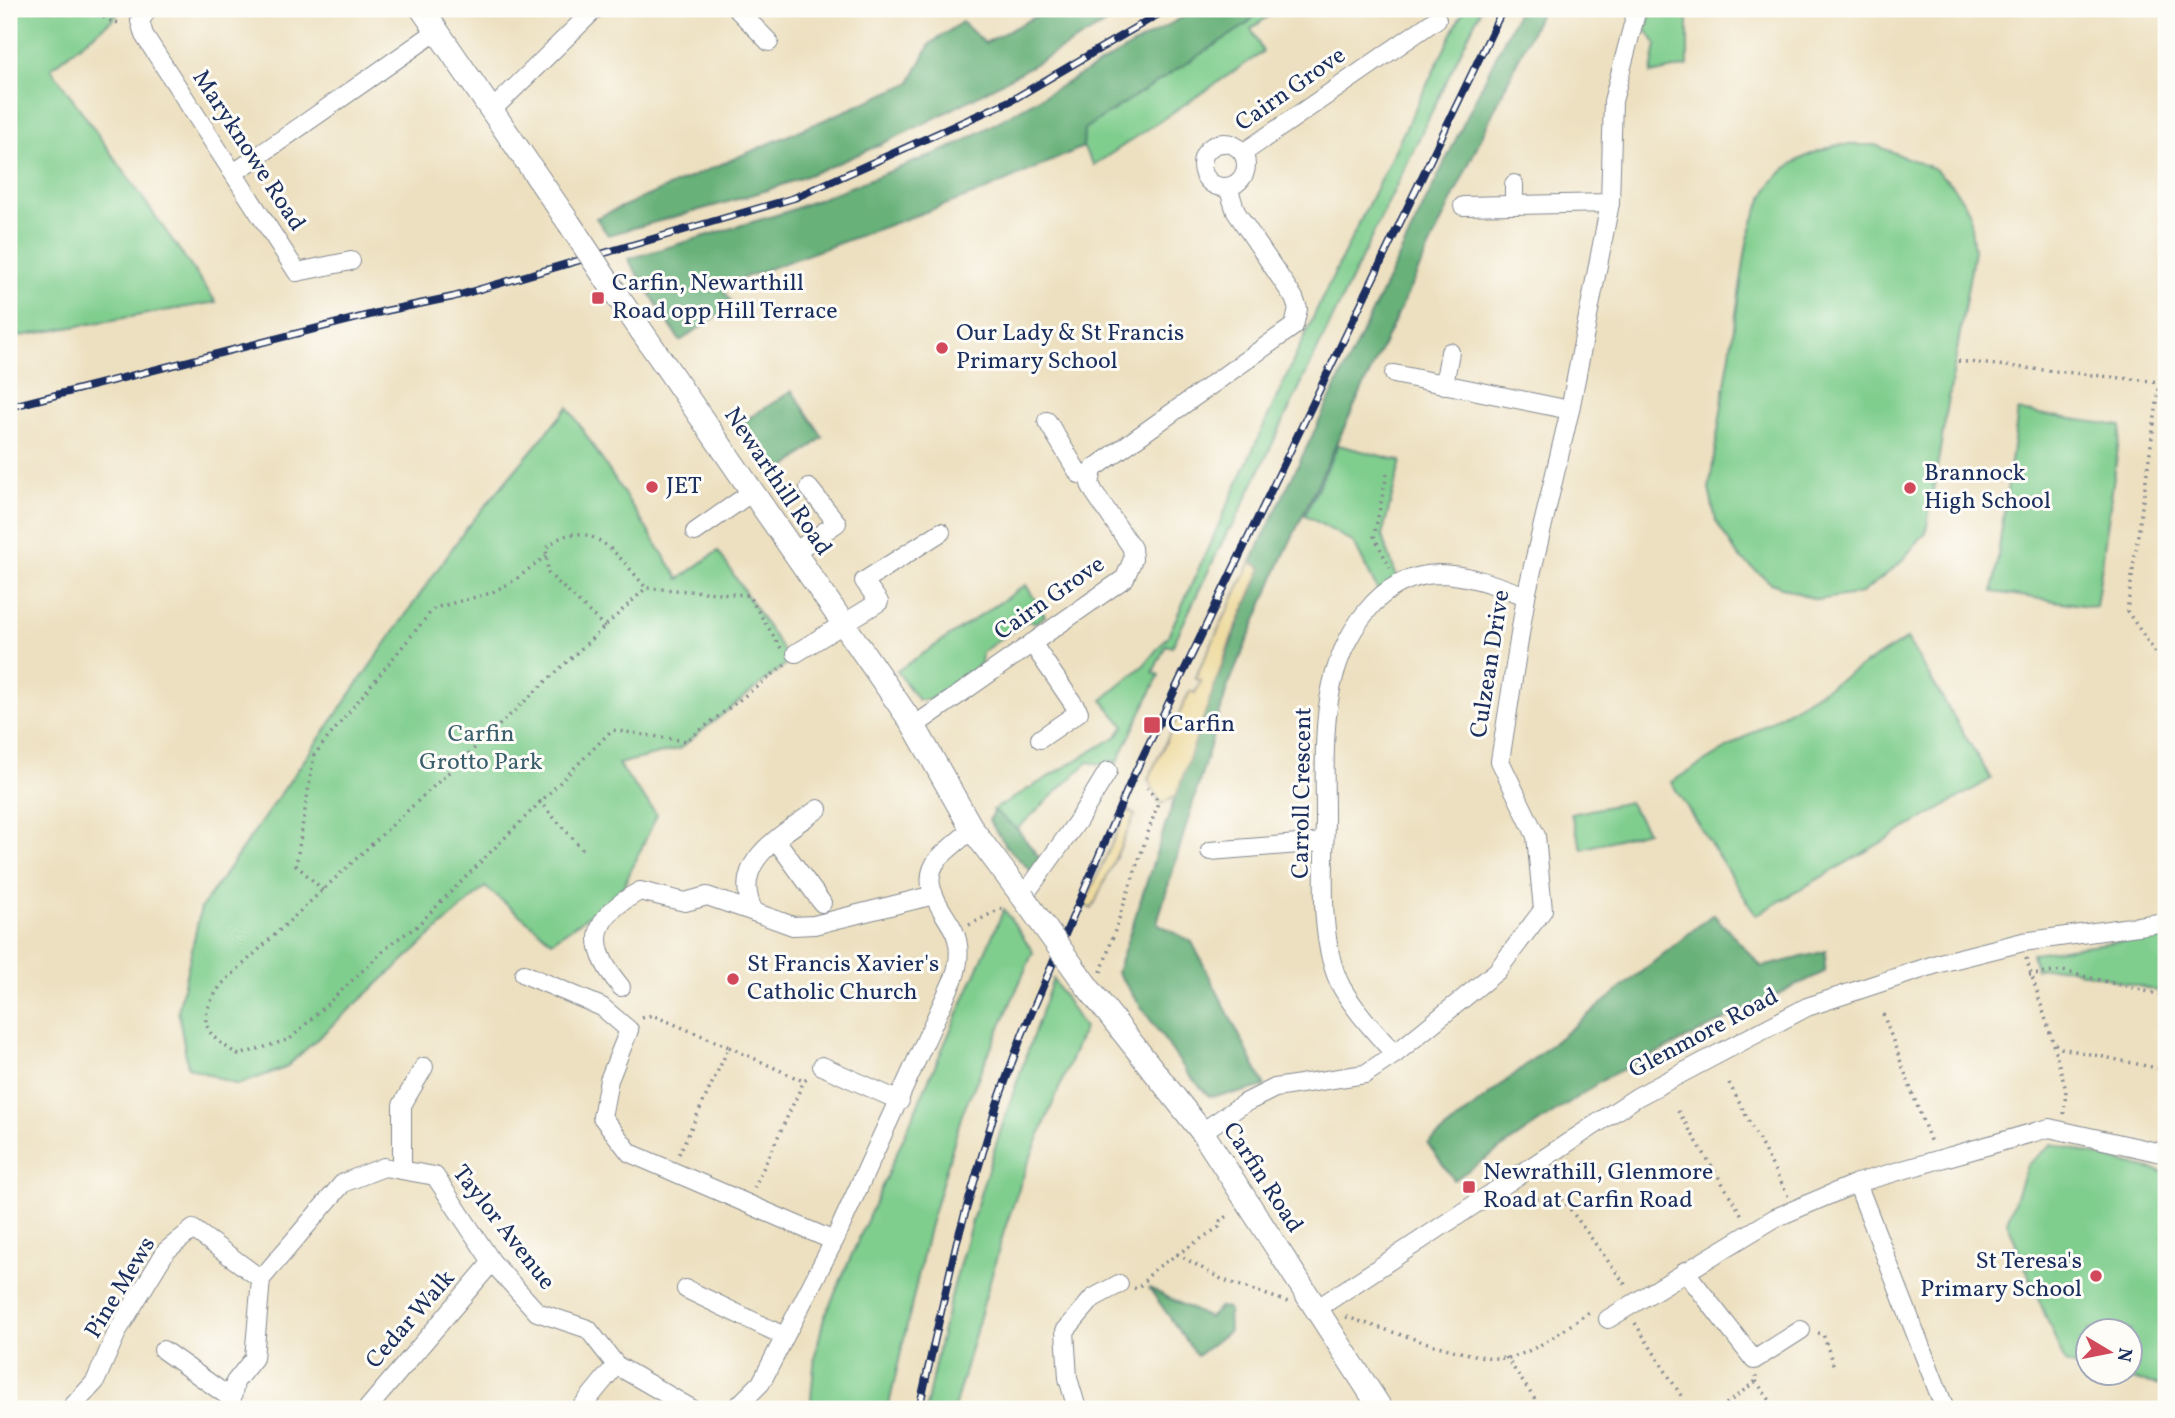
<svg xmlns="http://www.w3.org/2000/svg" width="2175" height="1418" font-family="Vollkorn,serif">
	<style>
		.green { fill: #80ce8e; stroke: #4e7e76; stroke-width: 2 }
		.forest { fill: #68b179; stroke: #42706c; stroke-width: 2 }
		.sand { fill: #eeda9e; stroke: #84847e; stroke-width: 2 }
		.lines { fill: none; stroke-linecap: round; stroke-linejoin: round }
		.minor-casing { stroke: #84888f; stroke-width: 20 }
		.major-casing { stroke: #84888f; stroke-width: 25 }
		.path { stroke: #84888f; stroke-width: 3.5; stroke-dasharray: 2 5; stroke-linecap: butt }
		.minor { stroke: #fff; stroke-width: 18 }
		.major { stroke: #fff; stroke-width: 23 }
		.rail-casing { stroke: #1b2f5e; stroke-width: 8 }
		.rail { stroke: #fdfcf7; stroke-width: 5; stroke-dasharray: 16; stroke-linecap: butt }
		.major-bridge-casing { stroke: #84888f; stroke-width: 25; stroke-linecap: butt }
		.major-bridge { stroke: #fff; stroke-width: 23 }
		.poi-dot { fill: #d1495b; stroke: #fdfcf7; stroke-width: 2.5 }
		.labels { text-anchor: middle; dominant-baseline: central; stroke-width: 6; stroke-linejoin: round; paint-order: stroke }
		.street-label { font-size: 24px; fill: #1b2f5e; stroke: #fdfcf7 }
		.poi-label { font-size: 24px; fill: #1b2f5e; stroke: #fdfcf7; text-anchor: start }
		.park-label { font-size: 24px; fill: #395f6c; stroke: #fdfcf7 }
	</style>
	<rect width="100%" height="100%" fill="#fdfcf7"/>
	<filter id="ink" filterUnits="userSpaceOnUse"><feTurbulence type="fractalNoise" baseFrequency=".0143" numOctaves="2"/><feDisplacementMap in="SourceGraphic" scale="14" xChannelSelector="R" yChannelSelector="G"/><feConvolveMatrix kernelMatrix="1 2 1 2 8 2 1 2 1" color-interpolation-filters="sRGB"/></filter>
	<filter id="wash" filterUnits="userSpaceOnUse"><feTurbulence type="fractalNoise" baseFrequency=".00686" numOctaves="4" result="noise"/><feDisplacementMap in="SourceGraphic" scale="28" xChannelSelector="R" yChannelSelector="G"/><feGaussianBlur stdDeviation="1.57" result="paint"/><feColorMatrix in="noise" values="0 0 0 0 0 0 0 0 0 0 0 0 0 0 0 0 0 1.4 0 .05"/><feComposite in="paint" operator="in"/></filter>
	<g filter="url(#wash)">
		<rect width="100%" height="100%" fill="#ede0c0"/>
		<!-- green -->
		<g class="green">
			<path d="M 9,9 L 112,9 L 117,16 L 51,68 L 216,302 L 9,338 Z"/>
			<path d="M 1261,9 L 1278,9 L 1251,29 L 1263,52 L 1094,165 L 1083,147 L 1084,129 L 1245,25 Z"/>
			<path d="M 1464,9 L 1481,9 L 1232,528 L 1229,528 L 1172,647 L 1166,645 L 1153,672 L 1159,675 L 1117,763 L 1110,760 L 1107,765 L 1088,762 L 1017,829 L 993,810 L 1117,736 L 1124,726 L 1102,700 L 1145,664 L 1168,636 L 1317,309 Z"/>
			<path d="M 1652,9 L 1688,9 L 1688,66 L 1651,74 L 1656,44 L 1646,30 Z"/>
			<path d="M 1838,145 L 1875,145 L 1935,169 L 1953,186 L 1969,211 L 1974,251 L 1926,532 L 1898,565 L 1862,593 L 1817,600 L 1771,583 L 1738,556 L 1716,521 L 1709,489 L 1747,243 C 1761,187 1779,160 1838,145 Z"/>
			<path d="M 568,407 L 679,579 L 718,551 L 790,661 L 679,749 L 618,764 L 657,815 L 620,894 L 552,941 L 485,887 L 285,1068 L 237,1085 L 188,1067 L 178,1011 L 201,908 L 465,530 Z"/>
			<path d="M 2018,411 L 2121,426 L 2096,607 L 1993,592 Z"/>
			<path d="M 1338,445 L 1401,461 L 1382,536 L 1398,580 L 1379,593 L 1354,543 L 1305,515 Z"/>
			<path d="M 1026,585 L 1045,616 L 1036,622 L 1027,621 L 982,652 L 981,664 L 929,700 L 918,700 L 897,671 Z"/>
			<path d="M 1907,639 L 1991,779 L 1756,915 L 1671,782 Z"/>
			<path d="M 1629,802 L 1647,831 L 1582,849 L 1571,814 Z"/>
			<path d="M 1004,909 L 1033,952 L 962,1114 L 929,1228 L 888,1409 L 810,1409 L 815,1355 L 824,1318 Z"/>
			<path d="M 2166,935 L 2166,993 L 2062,967 L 2036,969 L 2032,953 Z"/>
			<path d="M 1053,979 L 1084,1028 L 1026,1168 L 1004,1231 L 954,1409 L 926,1409 C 953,1262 1003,1120 1053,979 Z"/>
			<path d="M 2052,1144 L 2166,1173 L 2166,1386 L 2097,1373 L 2130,1372 L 2130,1330 L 2088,1330 L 2087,1370 L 2065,1363 L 2007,1222 L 2027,1165 Z"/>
		</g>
		<!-- forest -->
		<g class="forest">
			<path d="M 1050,9 L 1131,9 C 1015,76 895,147 767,190 C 715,207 661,220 608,235 L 596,218 L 910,83 L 930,44 L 962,22 L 985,43 Z"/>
			<path d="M 1197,9 L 1261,9 L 1246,25 L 1084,129 L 1083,147 L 986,190 L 721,286 L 733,305 L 680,341 L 628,259 L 786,212 L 955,146 Z"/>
			<path d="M 1519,9 L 1542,9 L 1282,559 L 1228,686 L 1157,923 L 1192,942 L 1265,1086 L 1238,1093 L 1209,1096 L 1189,1075 L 1117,972 C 1162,836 1205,699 1262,568 L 1251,562 Z"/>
			<path d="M 792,391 L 823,437 L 775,477 L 739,424 Z"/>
			<path d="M 995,811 L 1017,829 L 1041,860 L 1036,876 L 1007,847 L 989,820 Z"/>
			<path d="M 1713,914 L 1762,967 L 1826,951 L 1824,972 L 1607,1077 L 1454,1180 L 1428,1144 Z"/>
			<path d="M 1149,1288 L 1209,1318 L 1220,1307 L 1228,1308 L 1229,1331 L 1197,1356 Z"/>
		</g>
		<!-- sand -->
		<g class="sand">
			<path d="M 1251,562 L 1262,568 L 1232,636 L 1176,796 L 1161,804 L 1148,779 L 1190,691 L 1195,693 L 1201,681 L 1195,678 Z"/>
			<path d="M 1127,810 L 1135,815 L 1092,909 L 1084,905 Z"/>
		</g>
	</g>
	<g filter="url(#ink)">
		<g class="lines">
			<!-- minor casing -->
			<g class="minor-casing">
				<g id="minor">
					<path d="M 148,9 L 140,21 L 144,35 L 297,272 L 351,261"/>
					<path d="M 737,9 L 769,42"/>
					<path d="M 492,110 L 595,9"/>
					<circle cx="1224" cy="165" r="22"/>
					<path d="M 1243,153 L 1437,19"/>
					<path d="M 234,173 L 437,31"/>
					<path d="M 1514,205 L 1514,184"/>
					<path d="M 1463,206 L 1610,203"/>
					<path d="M 1394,374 L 1570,410"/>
					<path d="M 1444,385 L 1450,352"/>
					<path d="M 1047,421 L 1079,474 L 1089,476"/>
					<path d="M 695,532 L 752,492"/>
					<path d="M 793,553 L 837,523 L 809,488"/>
					<path d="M 1032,643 L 1079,712 L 1040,739"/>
					<path d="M 796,653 L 879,602 L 864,581 L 941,532"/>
					<path d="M 914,726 L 1125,578 L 1133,559 L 1132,548 L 1094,492 L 1090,484 L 1093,469 L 1294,326 L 1298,309 L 1294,298 L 1236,212 L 1228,187"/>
					<path d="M 818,809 C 783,835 728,861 754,912 L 793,926 L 814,925 L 934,895"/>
					<path d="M 776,840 L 822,903"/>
					<path d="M 1210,851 L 1324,842"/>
					<path d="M 1023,897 L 1077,822 L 1108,771"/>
					<path d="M 524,974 L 602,1007 L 629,1030 L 609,1080 L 602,1117 L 630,1153 L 834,1241"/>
					<path d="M 621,987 C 585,944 591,917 640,891 L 685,902 L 707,896 L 754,912"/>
					<path d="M 1395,1054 C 1377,1035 1356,1012 1342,988 C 1318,944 1324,870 1325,820 C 1325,748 1318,671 1366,612 C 1384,589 1408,575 1438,574 C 1468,574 1498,586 1526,596"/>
					<path d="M 822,1066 L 900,1101"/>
					<path d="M 1202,1132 L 1243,1104 L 1275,1088 L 1365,1074 L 1395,1054 L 1497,971 L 1543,910 L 1536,836 L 1500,761 L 1526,596 L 1570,410 L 1610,203 L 1613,101 L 1637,9"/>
					<path d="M 402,1170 L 402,1105 L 424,1067"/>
					<path d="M 1857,1183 L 1945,1409"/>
					<path d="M 1685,1271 L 1754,1360 L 1801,1330"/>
					<path d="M 686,1289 L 784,1336"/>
					<path d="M 1315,1310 L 1637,1097 L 1807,1007 L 1940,963 L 2023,942 L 2166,922"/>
					<path d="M 1608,1319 L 1775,1218 L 1857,1183 L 2049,1128 L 2166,1154"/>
					<path d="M 163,1350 L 232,1399"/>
					<path d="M 70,1409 L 95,1382 L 118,1330 L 166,1251 L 193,1229 L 261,1279"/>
					<path d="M 230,1409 L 235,1382 L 254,1358 L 261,1279 L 343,1183 L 384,1167 L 435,1176 L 492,1262 L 537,1312 L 588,1329 L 616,1365 L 692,1409"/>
					<path d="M 367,1409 L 492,1262"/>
					<path d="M 580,1409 L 616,1365"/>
					<path d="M 735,1409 L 761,1383 L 834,1241 L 954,978 C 959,964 961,946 954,931 C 943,909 917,884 939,858 C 949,848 961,839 972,829"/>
					<path d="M 1077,1409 L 1068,1378 L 1065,1331 L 1093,1298 L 1119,1284"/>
				</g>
			</g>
			<!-- major casing -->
			<g class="major-casing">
				<g id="major">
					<path d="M 422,9 L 569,223"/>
					<path d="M 618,297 L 914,726 L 972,829 L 1023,897"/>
					<path d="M 1086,985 L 1202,1132 L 1381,1409"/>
				</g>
			</g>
			<!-- path -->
			<g class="path">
				<path d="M 92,9 L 107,20 L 123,24"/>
				<path d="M 1958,361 L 2160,382 L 2127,611 L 2166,668"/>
				<path d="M 1387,474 L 1374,536 L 1390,568"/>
				<path d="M 605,627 L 548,573 L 546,548 C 587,510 620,557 646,588"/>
				<path d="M 781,648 L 748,595 L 646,588 L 221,985 C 196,1021 202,1033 239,1055 L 290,1039 L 393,942 L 416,927 L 612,730 L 686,741 L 785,665"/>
				<path d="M 539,801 L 585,852"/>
				<path d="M 323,890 L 296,865 L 314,755 L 434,608 L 491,593 L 515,580 L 547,555"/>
				<path d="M 969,925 L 1006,906"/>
				<path d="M 2026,958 L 2053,1042 L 2061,1048 L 2166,1070"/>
				<path d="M 1101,972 L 1157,806 L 1156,798 L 1147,788"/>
				<path d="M 2029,975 L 2063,971 L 2166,996"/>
				<path d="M 1883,1014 L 1931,1143"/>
				<path d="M 642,1018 L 652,1015 L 729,1047 L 678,1156"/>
				<path d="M 2053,1044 L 2066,1090 L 2064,1115"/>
				<path d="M 729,1047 L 803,1081"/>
				<path d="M 1729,1083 L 1788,1196"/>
				<path d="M 1678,1111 L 1743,1217"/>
				<path d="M 754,1188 L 804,1081 L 810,1077"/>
				<path d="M 1509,1204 L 1559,1194 L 1627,1287"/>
				<path d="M 1177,1254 L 1223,1280 L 1288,1302"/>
				<path d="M 1134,1288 L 1137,1289 L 1155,1269 L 1219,1227 L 1220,1221 L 1231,1214"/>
				<path d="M 1346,1317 C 1381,1327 1483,1366 1513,1357 C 1542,1348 1568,1326 1592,1310"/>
				<path d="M 1635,1323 L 1682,1397"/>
				<path d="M 1818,1333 L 1823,1334 L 1834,1367"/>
				<path d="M 1506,1357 L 1536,1401"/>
				<path d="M 1756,1381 L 1776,1409"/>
				<path d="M 1726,1404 L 1756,1381 L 1756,1376"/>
			</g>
			<!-- minor -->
			<use href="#minor" class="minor"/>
			<!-- major -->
			<use href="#major" class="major"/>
			<!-- rail casing -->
			<g class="rail-casing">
				<g id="rail">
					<path d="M 9,407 L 385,311 L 453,297 L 794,198 L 1012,100 L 1167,9"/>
					<path d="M 919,1409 L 957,1241 L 997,1104 L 1022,1035 L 1131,781 L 1503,9"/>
				</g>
			</g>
			<!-- rail -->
			<use href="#rail" class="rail"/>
			<!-- major-bridge casing -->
			<g class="major-bridge-casing">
				<g id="major-bridge">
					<path d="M 569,223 L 618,297"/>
					<path d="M 1023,897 L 1086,985"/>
				</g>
			</g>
			<!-- major-bridge -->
			<use href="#major-bridge" class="major-bridge"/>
		</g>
	</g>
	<!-- markers -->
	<g class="poi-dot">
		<rect x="591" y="291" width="14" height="14" rx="3.5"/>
		<circle cx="942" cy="348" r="7"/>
		<circle cx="652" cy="487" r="7"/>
		<circle cx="1910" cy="488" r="7"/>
		<rect x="1143" y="716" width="18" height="18" rx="3.5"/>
		<circle cx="733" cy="979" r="7"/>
		<rect x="1462" y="1180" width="14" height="14" rx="3.5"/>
		<circle cx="2096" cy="1276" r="7"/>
	</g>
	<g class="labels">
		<!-- street labels -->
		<g class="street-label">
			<text transform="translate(1291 90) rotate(-35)">Cairn Grove</text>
			<text transform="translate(248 151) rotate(57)">Maryknowe Road</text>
			<text transform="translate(777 482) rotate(56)">Newarthill Road</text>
			<text transform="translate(1050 599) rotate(-35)">Cairn Grove</text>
			<text transform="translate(1491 664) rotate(-81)">Culzean Drive</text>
			<text transform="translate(1303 793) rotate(-89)">Carroll Crescent</text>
			<text transform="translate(1704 1034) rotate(-28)">Glenmore Road</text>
			<text transform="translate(1262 1178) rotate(57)">Carfin Road</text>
			<text transform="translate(503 1228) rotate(52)">Taylor Avenue</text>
			<text transform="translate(121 1288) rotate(-59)">Pine Mews</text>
			<text transform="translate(411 1320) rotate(-49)">Cedar Walk</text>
		</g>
		<!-- poi labels -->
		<g class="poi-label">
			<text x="612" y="284">Carfin, Newarthill<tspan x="612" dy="28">Road opp Hill Terrace</tspan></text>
			<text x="956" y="334">Our Lady &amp; St Francis<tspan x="956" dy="28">Primary School</tspan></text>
			<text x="1924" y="474">Brannock<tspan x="1924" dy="28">High School</tspan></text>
			<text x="666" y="487">JET</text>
			<text x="1168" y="725">Carfin</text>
			<text x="747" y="965">St Francis Xavier's<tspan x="747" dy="28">Catholic Church</tspan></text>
			<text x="1483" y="1173">Newrathill, Glenmore<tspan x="1483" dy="28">Road at Carfin Road</tspan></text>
			<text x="2082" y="1262" text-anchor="end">St Teresa's<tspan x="2082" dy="28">Primary School</tspan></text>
		</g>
		<!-- park labels -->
		<g class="park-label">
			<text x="481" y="735">Carfin<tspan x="481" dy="28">Grotto Park</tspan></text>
		</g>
	</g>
	<!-- margin -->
	<rect width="2175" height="1418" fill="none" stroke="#fdfcf7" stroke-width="35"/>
	<!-- north arrow -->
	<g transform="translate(2109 1352) rotate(100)"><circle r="33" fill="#fdfcf7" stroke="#a3aaba" stroke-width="2"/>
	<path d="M0-5L12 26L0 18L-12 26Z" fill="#d1495b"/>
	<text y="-10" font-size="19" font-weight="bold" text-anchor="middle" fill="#1b2f5e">N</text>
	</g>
</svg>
